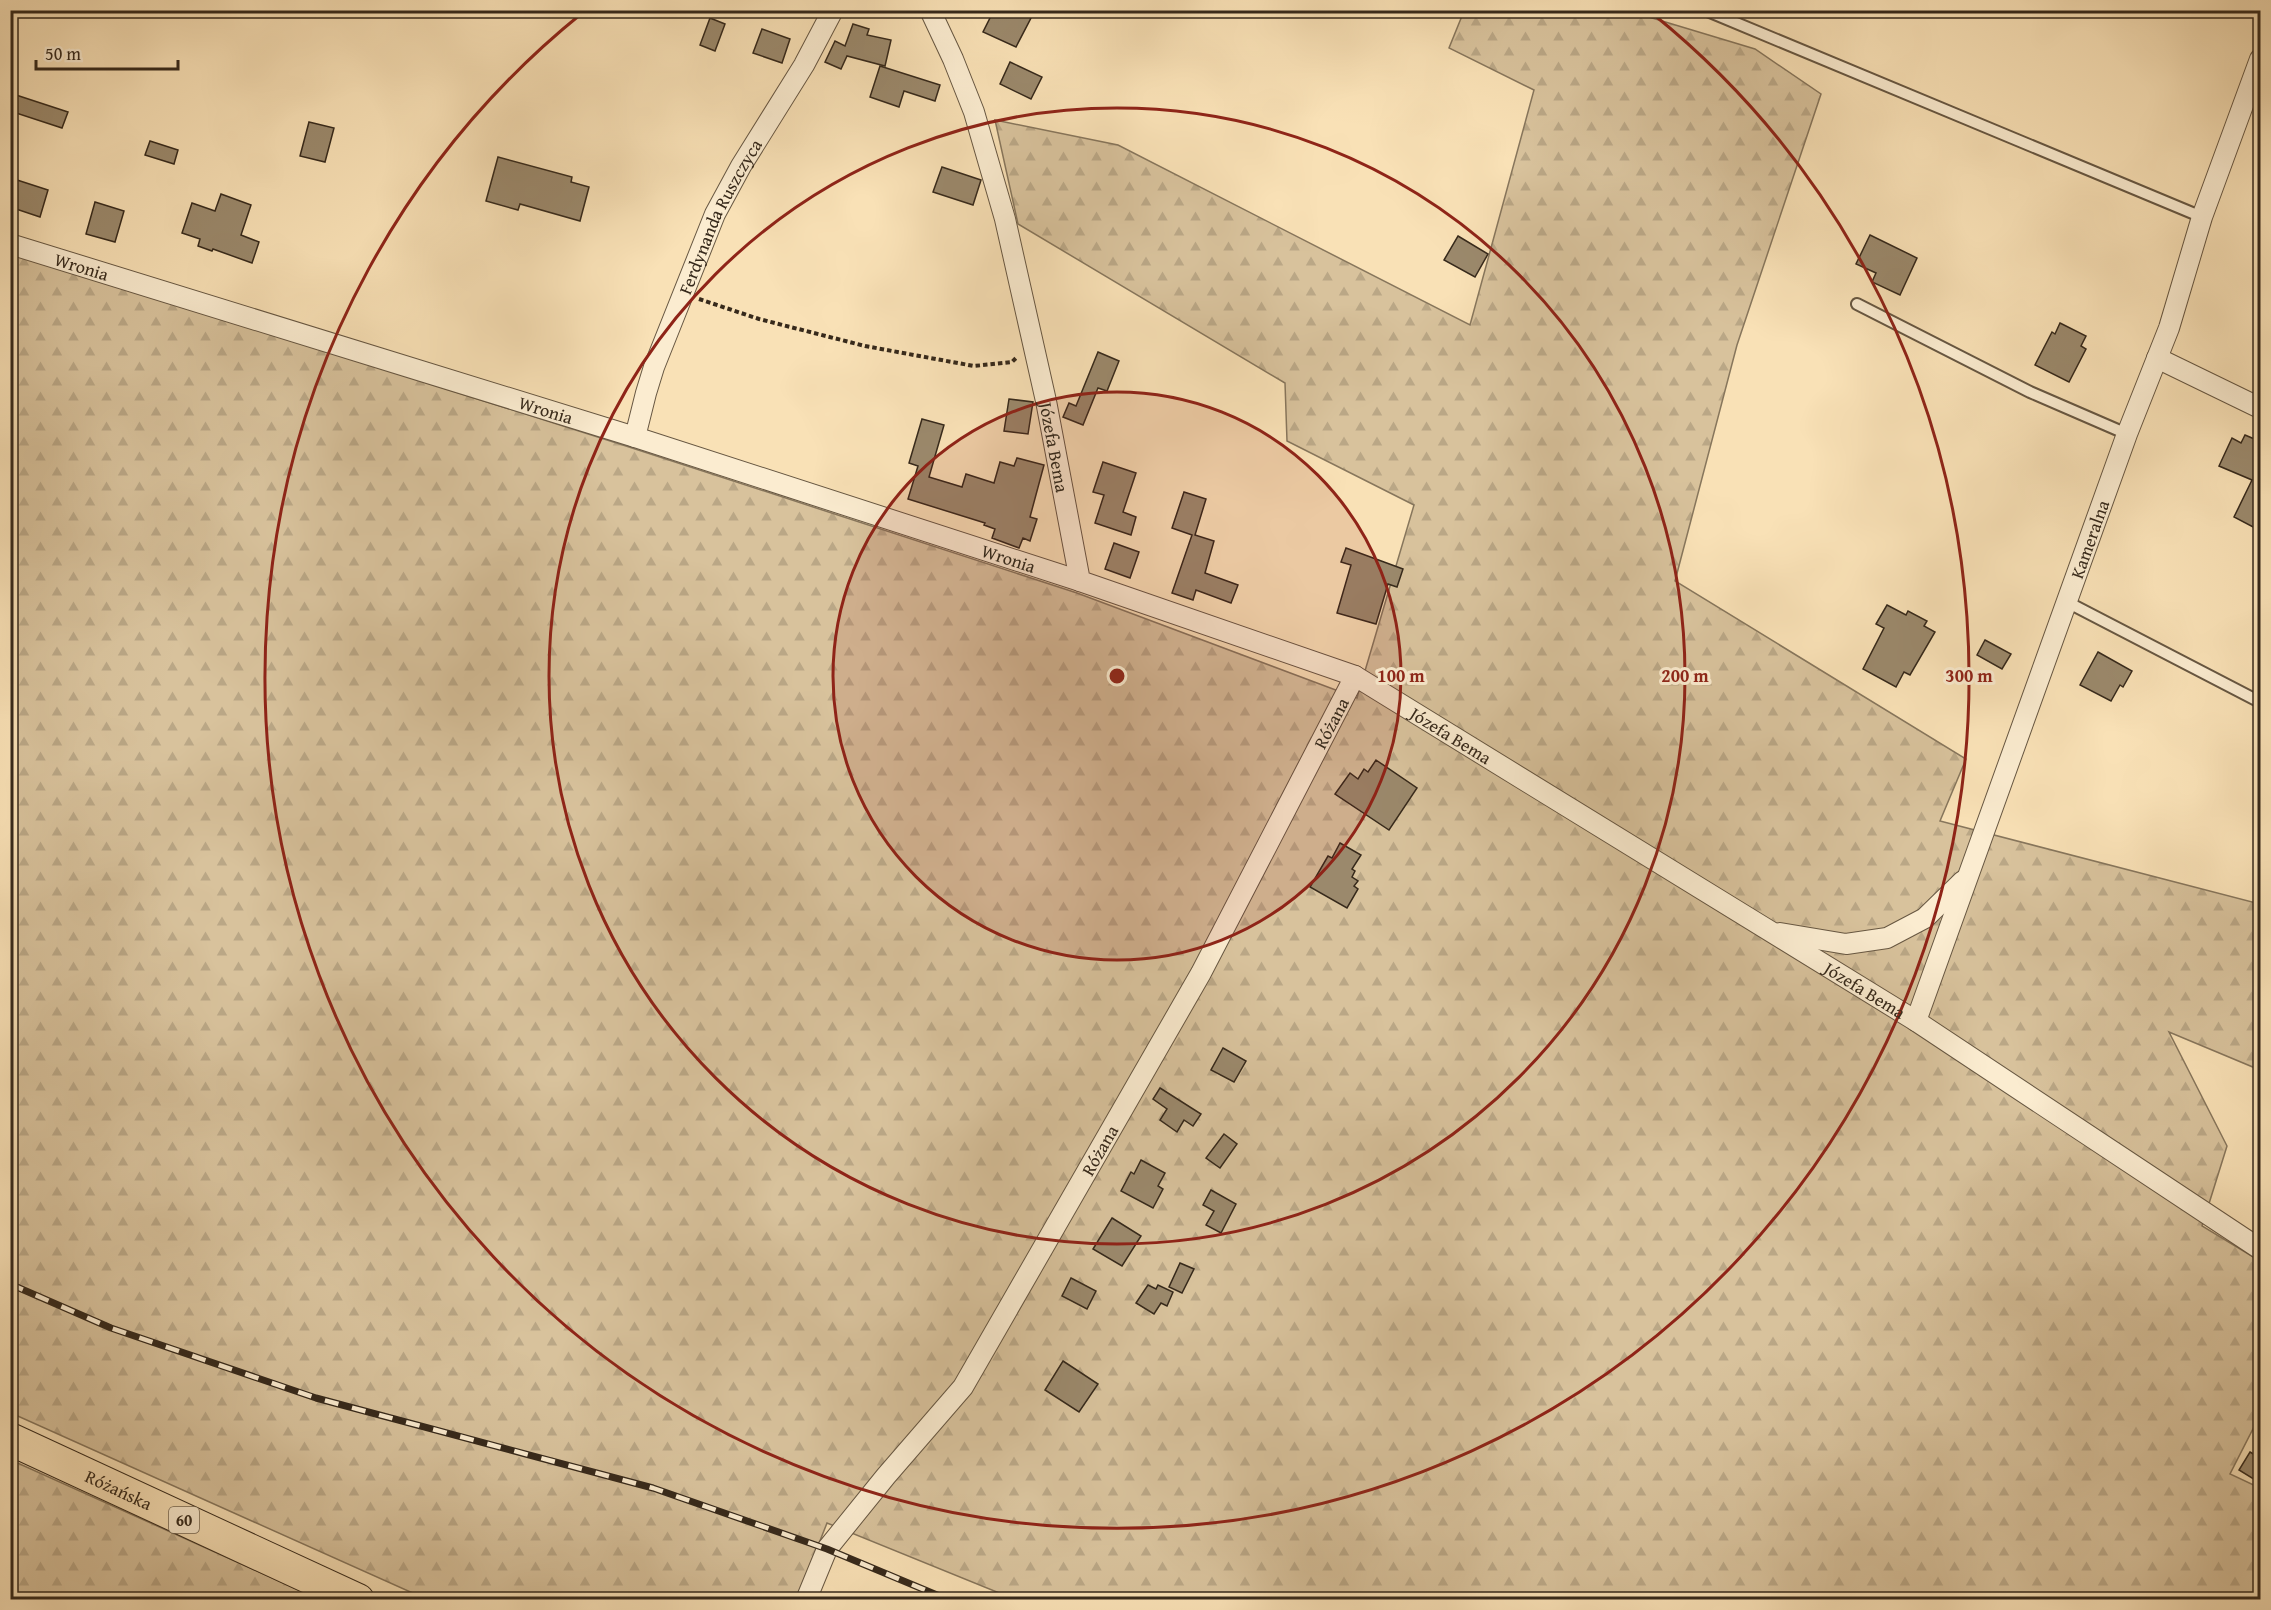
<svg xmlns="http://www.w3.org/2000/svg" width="2271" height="1610" font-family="'Gentium Book Plus',serif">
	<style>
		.forest { fill: url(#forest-firs); stroke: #87765c; stroke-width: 1.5 }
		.building { fill: #9b896c; stroke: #36291b; stroke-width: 1.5 }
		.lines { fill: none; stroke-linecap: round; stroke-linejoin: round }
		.lane-casing { stroke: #675742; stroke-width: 14 }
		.street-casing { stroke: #675742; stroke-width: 22 }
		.primary-casing { stroke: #36291b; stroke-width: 34 }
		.path { stroke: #36291b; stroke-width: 4; stroke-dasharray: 4.5 3; stroke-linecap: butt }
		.lane { stroke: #fbecd0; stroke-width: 10 }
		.street { stroke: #fbecd0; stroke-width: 20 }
		.primary { stroke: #f9e1b6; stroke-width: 32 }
		.rail-casing { stroke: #36291b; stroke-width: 7 }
		.rail { stroke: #fbecd0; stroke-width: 4.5; stroke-dasharray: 14; stroke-linecap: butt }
		.ring { fill: none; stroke: #8f2418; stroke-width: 3 }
		.labels { text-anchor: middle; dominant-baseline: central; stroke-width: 6; stroke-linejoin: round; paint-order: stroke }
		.shield { fill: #fbecd0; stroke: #716451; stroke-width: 1.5 }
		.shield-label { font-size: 16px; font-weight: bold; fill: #36291b }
		.street-label { font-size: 18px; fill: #36291b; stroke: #fbecd0 }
		.centre { fill: #8f2418; stroke: #fbecd0; stroke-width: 3 }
		.ring-label { font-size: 18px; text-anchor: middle; font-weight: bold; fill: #8f2418; stroke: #fbecd0; stroke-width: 6; stroke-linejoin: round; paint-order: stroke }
	</style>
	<defs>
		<pattern id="forest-firs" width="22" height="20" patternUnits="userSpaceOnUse" patternTransform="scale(1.5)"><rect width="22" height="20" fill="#d8c29c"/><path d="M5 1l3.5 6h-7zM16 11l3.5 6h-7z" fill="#baa786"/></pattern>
	</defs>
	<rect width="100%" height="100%" fill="#f9e1b6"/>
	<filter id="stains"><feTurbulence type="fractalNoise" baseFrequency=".00333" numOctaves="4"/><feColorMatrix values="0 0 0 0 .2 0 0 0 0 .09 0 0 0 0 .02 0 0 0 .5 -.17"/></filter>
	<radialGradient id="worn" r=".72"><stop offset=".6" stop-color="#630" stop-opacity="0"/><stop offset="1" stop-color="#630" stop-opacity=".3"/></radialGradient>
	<!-- forest -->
	<g class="forest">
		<path d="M 1464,11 L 1629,11 L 1755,49 L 1821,94 L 1737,345 L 1675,581 L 1966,759 L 1940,821 L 2260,904 L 2260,1070 L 2169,1032 L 2227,1146 L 2202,1226 L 2260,1261 L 2260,1415 L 2230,1474 L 2260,1488 L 2260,1599 L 1014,1599 L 827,1523 L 797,1599 L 426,1599 L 11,1413 L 11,251 L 626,446 L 1077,593 L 1357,698 L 1414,505 L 1287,441 L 1285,383 L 1018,224 L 995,120 L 1118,145 L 1470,325 L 1534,90 L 1449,48 Z"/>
		<path d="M 10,1460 L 11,1460 L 319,1599 L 11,1599 Z"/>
	</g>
	<!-- building -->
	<g class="building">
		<path d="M 994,10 L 1015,10 L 1031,18 L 1016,47 L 983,32 Z"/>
		<path d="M 710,18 L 725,24 L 715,51 L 700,45 Z"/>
		<path d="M 853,24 L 869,29 L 867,35 L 891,40 L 885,66 L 847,56 L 841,69 L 825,62 L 835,41 L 845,46 Z"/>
		<path d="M 762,29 L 790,39 L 782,63 L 753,53 Z"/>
		<path d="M 1010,62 L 1042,77 L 1031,99 L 1000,84 Z"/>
		<path d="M 880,66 L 940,85 L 935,101 L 904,91 L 899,107 L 870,97 Z"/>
		<path d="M 10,93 L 68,112 L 62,128 L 10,111 Z"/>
		<path d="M 309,122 L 334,128 L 325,162 L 300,156 Z"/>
		<path d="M 150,141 L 178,150 L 174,164 L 145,155 Z"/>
		<path d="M 498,157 L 572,177 L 571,182 L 589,187 L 580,221 L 520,204 L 518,210 L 486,201 Z"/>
		<path d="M 942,167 L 981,180 L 973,205 L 933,192 Z"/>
		<path d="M 14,179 L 48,190 L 40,217 L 10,207 L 10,189 Z"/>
		<path d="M 221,194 L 251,205 L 241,235 L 259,242 L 252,263 L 213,249 L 212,251 L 198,246 L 200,239 L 182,233 L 192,203 L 215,211 Z"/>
		<path d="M 95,202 L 124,211 L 115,242 L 86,234 Z"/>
		<path d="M 1870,235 L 1917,258 L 1900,295 L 1872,282 L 1876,273 L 1856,264 Z"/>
		<path d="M 1458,236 L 1488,254 L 1475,277 L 1444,260 Z"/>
		<path d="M 2060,323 L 2086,336 L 2081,346 L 2086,349 L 2069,382 L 2035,365 L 2052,332 L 2055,334 Z"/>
		<path d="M 1098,352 L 1119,361 L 1107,391 L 1098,388 L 1083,425 L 1063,417 L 1069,403 L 1076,406 Z"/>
		<path d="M 1009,399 L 1033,402 L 1028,434 L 1004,431 Z"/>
		<path d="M 922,419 L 944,425 L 929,477 L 962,487 L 966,474 L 994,483 L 1000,462 L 1014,466 L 1017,458 L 1044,465 L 1030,517 L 1037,519 L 1030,541 L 1023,538 L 1019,548 L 992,538 L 995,529 L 984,525 L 985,523 L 908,499 L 918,466 L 909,463 Z"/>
		<path d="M 2245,435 L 2259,441 L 2255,449 L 2260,451 L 2260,518 L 2255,528 L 2234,517 L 2252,480 L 2219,466 L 2232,438 L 2241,443 Z"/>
		<path d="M 1103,462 L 1136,473 L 1123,512 L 1136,517 L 1131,535 L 1095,523 L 1104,495 L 1093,492 Z"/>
		<path d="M 1184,492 L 1206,499 L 1195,535 L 1214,541 L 1205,573 L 1238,585 L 1231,603 L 1196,590 L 1193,600 L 1172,593 L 1192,535 L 1172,528 Z"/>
		<path d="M 1114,543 L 1139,552 L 1130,578 L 1105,569 Z"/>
		<path d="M 1346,548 L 1403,569 L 1397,587 L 1388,584 L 1376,624 L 1337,613 L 1351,565 L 1341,562 Z"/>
		<path d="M 1887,605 L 1906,615 L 1908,611 L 1927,621 L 1924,626 L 1935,632 L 1910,675 L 1904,672 L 1896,687 L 1863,669 L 1884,628 L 1876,624 Z"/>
		<path d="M 1985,640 L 2011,654 L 2002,669 L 1977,655 Z"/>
		<path d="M 2098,652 L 2132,671 L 2123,687 L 2120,685 L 2111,701 L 2080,685 Z"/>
		<path d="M 1376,760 L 1417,788 L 1389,830 L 1335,794 L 1350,773 L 1358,779 L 1364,769 L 1368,772 Z"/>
		<path d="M 1340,843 L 1361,855 L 1352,869 L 1355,871 L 1352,877 L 1358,881 L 1354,886 L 1358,889 L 1347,908 L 1310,887 L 1328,856 L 1332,858 Z"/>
		<path d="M 1223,1048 L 1246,1061 L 1234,1082 L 1211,1070 Z"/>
		<path d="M 1160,1088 L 1201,1114 L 1193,1126 L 1184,1120 L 1177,1132 L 1160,1120 L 1167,1109 L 1153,1099 Z"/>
		<path d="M 1224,1134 L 1237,1144 L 1220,1168 L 1206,1158 Z"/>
		<path d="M 1141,1160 L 1165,1173 L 1158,1186 L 1163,1189 L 1153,1208 L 1121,1191 L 1131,1172 L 1134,1174 Z"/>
		<path d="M 1211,1190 L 1236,1204 L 1221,1233 L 1206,1225 L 1214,1211 L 1203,1205 Z"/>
		<path d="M 1112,1218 L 1141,1236 L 1122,1266 L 1093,1249 Z"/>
		<path d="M 1180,1263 L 1194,1269 L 1182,1293 L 1169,1287 Z"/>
		<path d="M 1071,1278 L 1096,1291 L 1087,1309 L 1062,1296 Z"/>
		<path d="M 1148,1285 L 1156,1289 L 1158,1285 L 1173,1292 L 1167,1306 L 1161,1303 L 1154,1314 L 1136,1303 Z"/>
		<path d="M 1063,1361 L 1098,1384 L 1079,1412 L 1045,1390 Z"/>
		<path d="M 2250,1452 L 2260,1458 L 2260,1483 L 2239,1470 Z"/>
	</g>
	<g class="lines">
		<!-- lane casing -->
		<g class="lane-casing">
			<g id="lane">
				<path d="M 1705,10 L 2202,217"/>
				<path d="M 1857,304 L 2030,392 L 2127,434"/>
				<path d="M 2067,602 L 2260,702"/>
			</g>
		</g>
		<!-- street casing -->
		<g class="street-casing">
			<g id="street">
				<path id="s1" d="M 930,10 L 953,59 L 974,112 L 1005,219 L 1046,401 L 1080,581 L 1355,676 L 1916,1021 L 2260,1249"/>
				<path id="s2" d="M 10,244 L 635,437 L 1080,581"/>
				<path d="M 2157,358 L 2260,408"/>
				<path id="s3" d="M 635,437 L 646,393 L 654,367 L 715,214 L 741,166 L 804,65 L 833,10"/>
				<path d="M 1780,933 L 1846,944 L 1887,938 L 1925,918 L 1963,881"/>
				<path id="s4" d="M 1916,1021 L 2127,434 L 2169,328 L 2202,217 L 2260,59"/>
				<path id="s5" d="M 806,1600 L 827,1549 L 886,1476 L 963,1387 L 1201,973 L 1355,676"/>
			</g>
		</g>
		<!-- primary casing -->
		<g class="primary-casing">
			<g id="primary">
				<path id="s6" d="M 10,1439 L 358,1600"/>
			</g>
		</g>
		<!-- path -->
		<path class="path" d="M 699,299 L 759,319 L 865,346 L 974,366 L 1012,362 L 1017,357"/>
		<!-- lane -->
		<use href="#lane" class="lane"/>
		<!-- street -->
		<use href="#street" class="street"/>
		<!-- primary -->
		<use href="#primary" class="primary"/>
		<!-- rail casing -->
		<g class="rail-casing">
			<path id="rail" d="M 10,1284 L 111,1328 L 316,1398 L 653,1488 L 827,1549 L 949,1600"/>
		</g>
		<!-- rail -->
		<use href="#rail" class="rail"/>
	</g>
	<!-- distance rings -->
	<circle cx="1117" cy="676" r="284" fill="#8f2418" fill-opacity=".12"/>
	<g class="ring">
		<circle cx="1117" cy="676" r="284"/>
		<circle cx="1117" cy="676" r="568"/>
		<path d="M1653 14A852 852 0 1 1 581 14"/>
	</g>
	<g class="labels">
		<!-- shield labels -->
		<rect class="shield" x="169" y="1507" width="30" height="26" rx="4.5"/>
		<g class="shield-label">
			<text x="184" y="1520">60</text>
		</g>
		<!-- street labels -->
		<g class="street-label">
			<text stroke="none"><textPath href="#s3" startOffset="237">Ferdynanda Ruszczyca</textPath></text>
			<text stroke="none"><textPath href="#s2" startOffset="75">Wronia</textPath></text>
			<text stroke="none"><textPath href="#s2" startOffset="561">Wronia</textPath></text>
			<text stroke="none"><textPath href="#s1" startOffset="456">Józefa Bema</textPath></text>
			<text stroke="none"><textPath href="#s4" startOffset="512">Kameralna</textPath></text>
			<text stroke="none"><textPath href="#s2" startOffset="1047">Wronia</textPath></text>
			<text stroke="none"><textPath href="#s5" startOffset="1026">Różana</textPath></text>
			<text stroke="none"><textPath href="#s1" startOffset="996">Józefa Bema</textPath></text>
			<text stroke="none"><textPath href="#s1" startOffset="1482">Józefa Bema</textPath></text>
			<text stroke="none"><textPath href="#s5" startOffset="540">Różana</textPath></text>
			<text stroke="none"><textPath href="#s6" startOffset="120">Różańska</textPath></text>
		</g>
	</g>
	<circle cx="1117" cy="676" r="9" class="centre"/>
	<g class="ring-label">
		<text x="1401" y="682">100 m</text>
		<text x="1685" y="682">200 m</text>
		<text x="1969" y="682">300 m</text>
	</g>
	<!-- margin -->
	<rect width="2271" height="1610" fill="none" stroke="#f9e1b6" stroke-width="36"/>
	<rect x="12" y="12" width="2247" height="1586" fill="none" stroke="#36291b" stroke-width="3"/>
	<rect x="18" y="18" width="2235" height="1574" fill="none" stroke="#36291b" stroke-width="1.5"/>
	<!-- scale -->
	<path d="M36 60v9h142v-9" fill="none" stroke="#36291b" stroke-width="3"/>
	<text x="45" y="60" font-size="18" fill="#36291b" stroke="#fbecd0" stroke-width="4.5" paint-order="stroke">50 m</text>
	<rect width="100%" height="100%" filter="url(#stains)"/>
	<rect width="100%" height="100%" fill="url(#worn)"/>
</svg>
